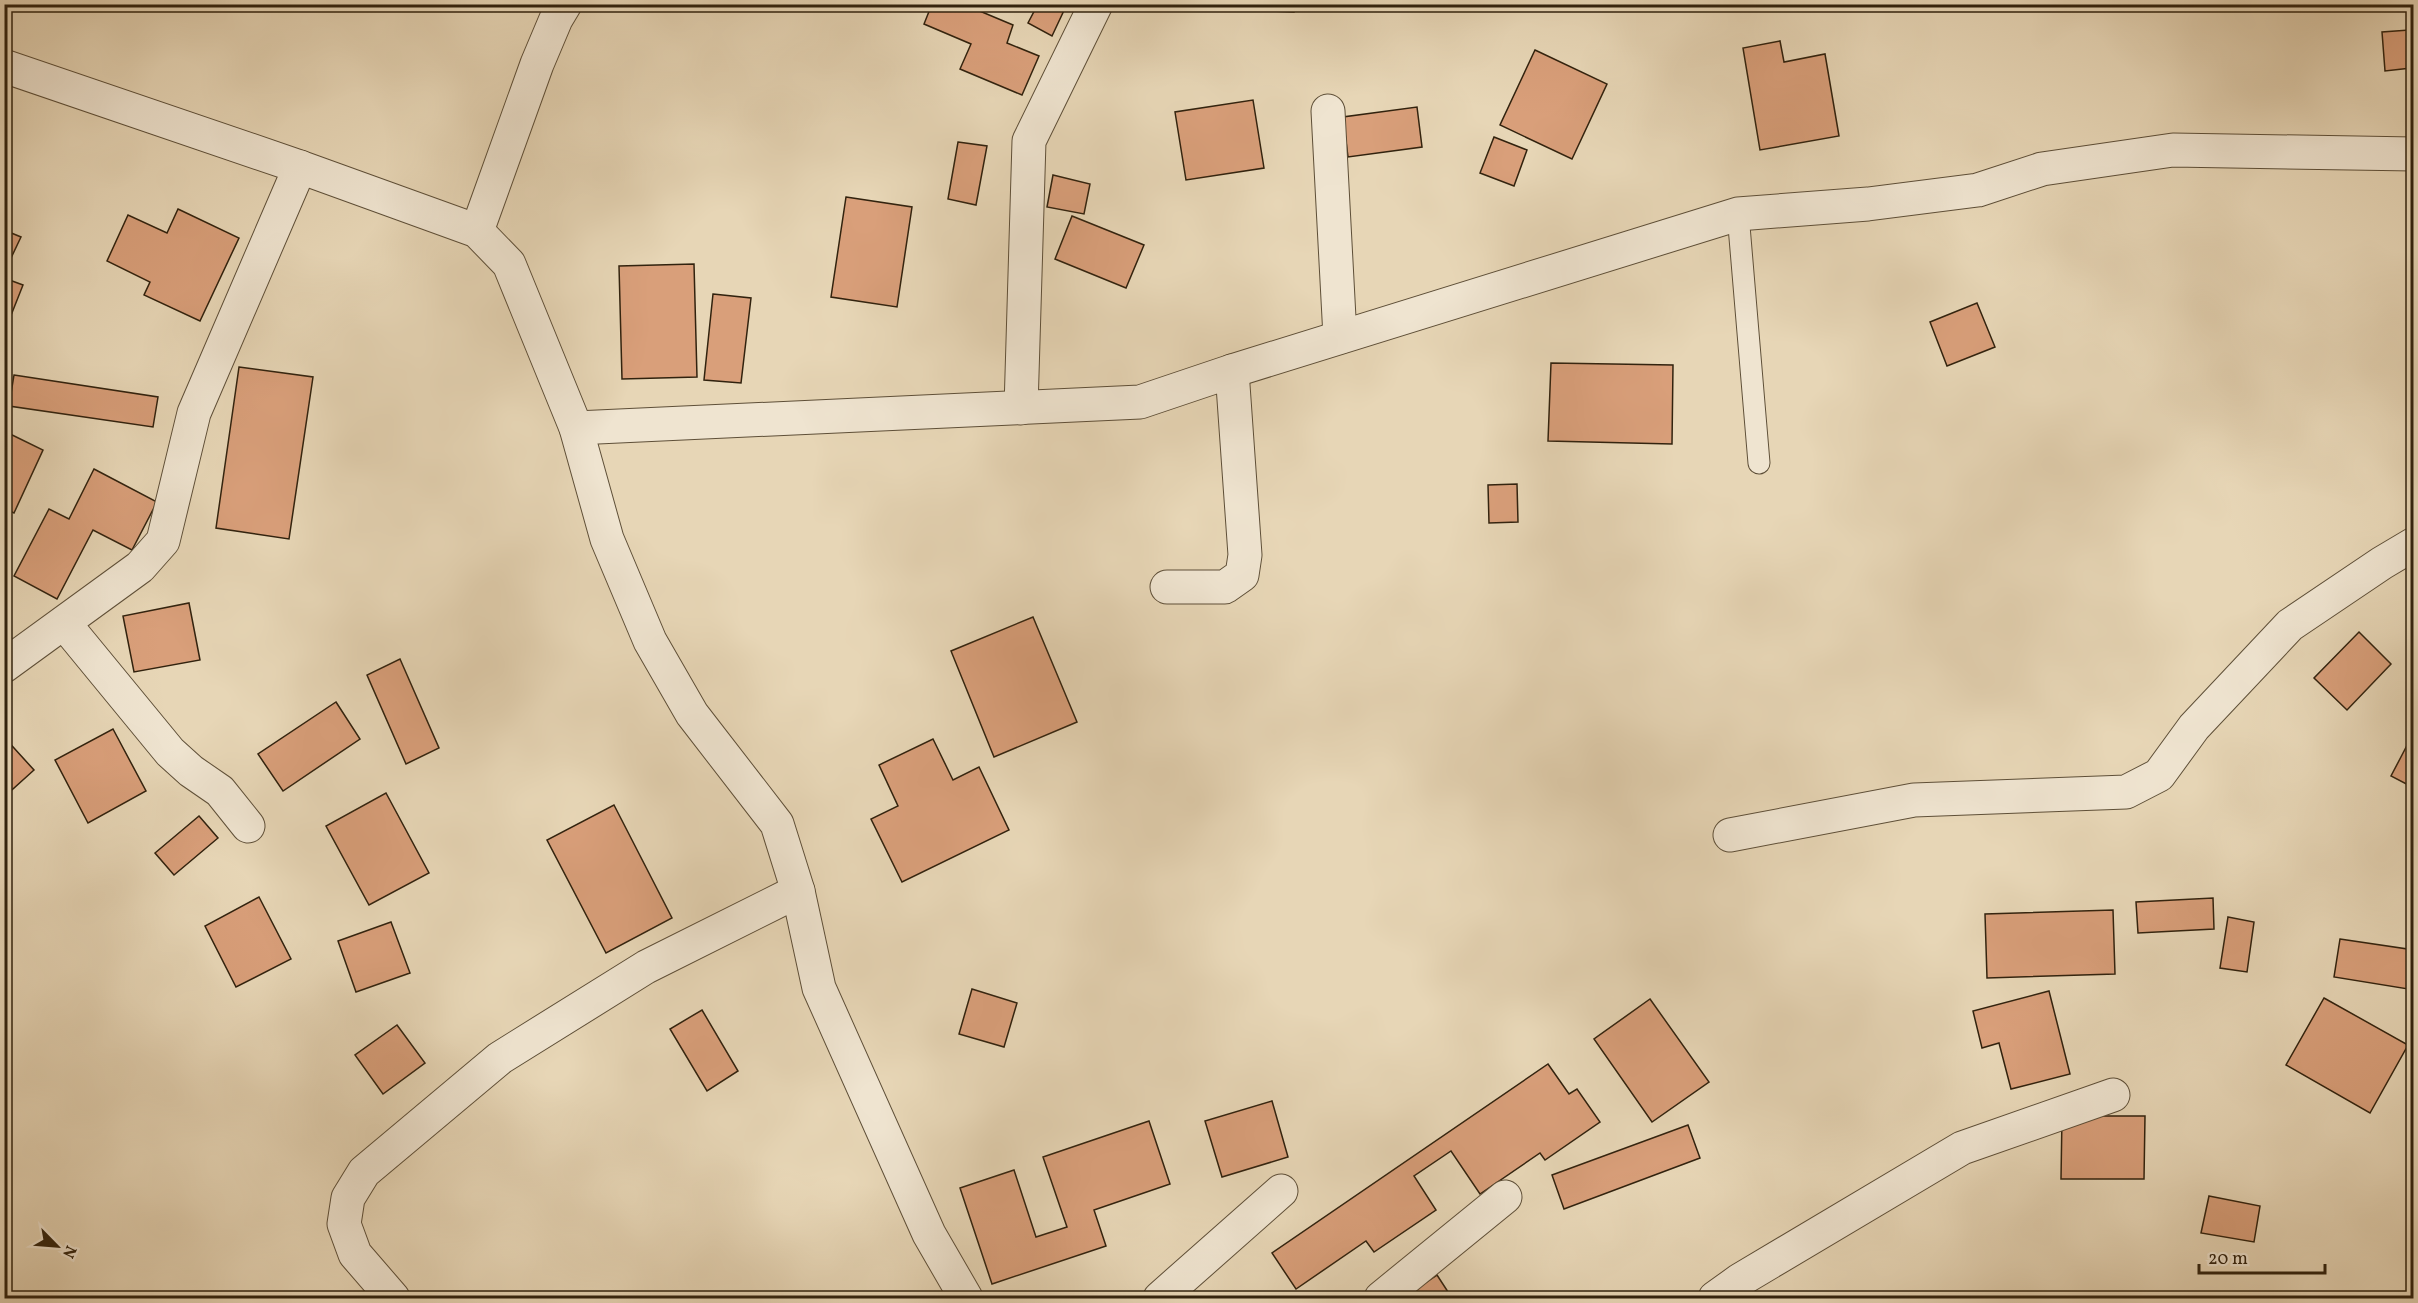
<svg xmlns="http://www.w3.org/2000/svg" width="2418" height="1303" font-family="Vollkorn,serif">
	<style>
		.building { fill: #d99f7a; stroke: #31220e; stroke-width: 1.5 }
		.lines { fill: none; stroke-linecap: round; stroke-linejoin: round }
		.service-casing { stroke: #5e4f38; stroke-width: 23 }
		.minor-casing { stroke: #5e4f38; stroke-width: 35 }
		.service { stroke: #efe4d0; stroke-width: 21 }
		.minor { stroke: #efe4d0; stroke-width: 33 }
	</style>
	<rect width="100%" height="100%" fill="#e7d6b6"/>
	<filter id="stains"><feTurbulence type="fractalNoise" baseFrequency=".00333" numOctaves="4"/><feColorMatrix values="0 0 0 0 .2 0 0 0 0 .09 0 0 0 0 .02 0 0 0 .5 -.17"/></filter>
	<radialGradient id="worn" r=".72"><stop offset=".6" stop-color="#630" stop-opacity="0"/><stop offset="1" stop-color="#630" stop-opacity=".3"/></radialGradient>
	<!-- building -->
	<g class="building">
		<path d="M 932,4 L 963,4 L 1013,25 L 1007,43 L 1039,56 L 1022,95 L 960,69 L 971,44 L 924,24 Z"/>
		<path d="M 1038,4 L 1067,4 L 1052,36 L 1028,23 Z"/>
		<path d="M 1271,4 L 1295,4 L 1294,12 L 1270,11 Z"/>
		<path d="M 2409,30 L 2411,68 L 2385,71 L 2382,32 Z"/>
		<path d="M 1780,41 L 1784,62 L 1825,54 L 1839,136 L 1760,150 L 1743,48 Z"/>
		<path d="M 1535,50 L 1607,84 L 1572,159 L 1500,125 Z"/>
		<path d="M 1253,100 L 1264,168 L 1186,180 L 1175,112 Z"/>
		<path d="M 1417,107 L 1422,147 L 1348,157 L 1343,117 Z"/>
		<path d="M 1494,137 L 1527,150 L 1514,186 L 1480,173 Z"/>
		<path d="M 958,142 L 987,146 L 976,205 L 948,199 Z"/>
		<path d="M 1053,175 L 1090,184 L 1084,214 L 1047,207 Z"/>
		<path d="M 846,197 L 912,207 L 897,307 L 831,297 Z"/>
		<path d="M 178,209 L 239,238 L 200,321 L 144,295 L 150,282 L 107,261 L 128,215 L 167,233 Z"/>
		<path d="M 1072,216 L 1144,245 L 1126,288 L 1055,259 Z"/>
		<path d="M 4,230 L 21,237 L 11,258 L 4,255 Z"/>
		<path d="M 694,264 L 697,377 L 622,379 L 619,266 Z"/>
		<path d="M 4,278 L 23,285 L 4,333 Z"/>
		<path d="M 713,294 L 751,298 L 741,383 L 704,380 Z"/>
		<path d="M 1977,303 L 1995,347 L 1947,366 L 1930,322 Z"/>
		<path d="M 1551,363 L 1673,365 L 1672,444 L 1548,441 Z"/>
		<path d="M 239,367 L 313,377 L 289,539 L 216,528 Z"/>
		<path d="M 14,375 L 158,397 L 153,427 L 9,406 Z"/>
		<path d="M 4,431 L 43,450 L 14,513 L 4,508 Z"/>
		<path d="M 94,469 L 157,502 L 132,550 L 93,530 L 57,599 L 14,576 L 49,509 L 69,519 Z"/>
		<path d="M 1517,484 L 1518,522 L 1489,523 L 1488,485 Z"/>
		<path d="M 189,603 L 200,660 L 134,672 L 123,616 Z"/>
		<path d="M 1033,617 L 1077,722 L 994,757 L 951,651 Z"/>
		<path d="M 2359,632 L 2391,664 L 2347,710 L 2314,678 Z"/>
		<path d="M 400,659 L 439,748 L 406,764 L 367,675 Z"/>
		<path d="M 336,702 L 360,739 L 283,791 L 258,754 Z"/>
		<path d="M 113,729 L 146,791 L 88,823 L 55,760 Z"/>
		<path d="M 2414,732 L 2414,788 L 2391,776 Z"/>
		<path d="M 4,737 L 34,770 L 4,797 Z"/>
		<path d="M 933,739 L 953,780 L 979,767 L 1009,830 L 902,882 L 871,819 L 898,806 L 879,765 Z"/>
		<path d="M 386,793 L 429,873 L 369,905 L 326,826 Z"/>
		<path d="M 614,805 L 672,918 L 606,953 L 547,840 Z"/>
		<path d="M 199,816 L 218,838 L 174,875 L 155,853 Z"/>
		<path d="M 259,897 L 291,959 L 236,987 L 205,926 Z"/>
		<path d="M 2213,898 L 2214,929 L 2138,933 L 2136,902 Z"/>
		<path d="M 2113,910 L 2115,974 L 1987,978 L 1985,914 Z"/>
		<path d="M 2228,917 L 2254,922 L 2247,972 L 2220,968 Z"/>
		<path d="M 391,922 L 410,973 L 356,992 L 338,941 Z"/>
		<path d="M 2340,939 L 2414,950 L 2408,989 L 2334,977 Z"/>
		<path d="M 972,989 L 1017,1003 L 1004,1047 L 959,1034 Z"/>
		<path d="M 2049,991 L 2070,1074 L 2011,1089 L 1999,1043 L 1982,1048 L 1973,1011 Z"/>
		<path d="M 2324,998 L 2408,1045 L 2370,1113 L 2286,1065 Z"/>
		<path d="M 1650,999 L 1709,1082 L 1652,1122 L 1594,1039 Z"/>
		<path d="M 702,1010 L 738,1071 L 707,1091 L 670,1029 Z"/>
		<path d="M 397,1025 L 425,1063 L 383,1094 L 355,1055 Z"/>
		<path d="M 1548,1064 L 1569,1094 L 1577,1089 L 1600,1122 L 1545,1160 L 1540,1153 L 1480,1194 L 1451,1151 L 1414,1176 L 1436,1210 L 1374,1252 L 1366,1241 L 1296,1289 L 1272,1253 Z"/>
		<path d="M 1272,1101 L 1288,1157 L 1222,1177 L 1205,1121 Z"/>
		<path d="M 2062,1116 L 2145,1116 L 2144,1179 L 2061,1179 Z"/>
		<path d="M 1149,1121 L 1170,1184 L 1094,1210 L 1106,1246 L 992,1284 L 960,1188 L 1014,1170 L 1036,1237 L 1067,1227 L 1043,1157 Z"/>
		<path d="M 1688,1125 L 1700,1158 L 1564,1209 L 1552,1175 Z"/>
		<path d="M 2209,1196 L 2260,1206 L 2254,1242 L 2201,1233 Z"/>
		<path d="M 1437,1275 L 1452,1298 L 1402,1298 Z"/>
		<path d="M 1200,1293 L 1201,1298 L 1174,1298 Z"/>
	</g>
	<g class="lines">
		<!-- service casing -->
		<g class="service-casing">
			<path id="service" d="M 1738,214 L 1759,463"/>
		</g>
		<!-- minor casing -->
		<g class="minor-casing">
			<g id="minor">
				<path d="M 4,66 L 300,167 L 477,231 L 509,264 L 576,428 L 607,539 L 650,641 L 692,714 L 777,824 L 798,891 L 819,988 L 929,1234 L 966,1298"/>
				<path d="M 1328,111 L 1340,337"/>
				<path d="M 477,231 L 537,64 L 556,19 L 565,4"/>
				<path d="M 1021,408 L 1029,141 L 1096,4"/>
				<path d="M 576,428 L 1140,402 L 1232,371 L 1738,214 L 1868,204 L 1978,190 L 2042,169 L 2173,150 L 2414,154"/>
				<path d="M 1167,587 L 1225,587 L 1242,575 L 1245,555 L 1232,371"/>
				<path d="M 64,623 L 170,752 L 191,771 L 220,791 L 248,826"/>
				<path d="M 4,666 L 140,567 L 163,541 L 194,413 L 300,167"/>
				<path d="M 1730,835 L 1914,800 L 2126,792 L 2159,775 L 2194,727 L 2290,625 L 2382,563 L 2414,544"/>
				<path d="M 393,1298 L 355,1254 L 344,1224 L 348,1198 L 364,1172 L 500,1058 L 646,967 L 798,891"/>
				<path d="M 1160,1298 L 1281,1191"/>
				<path d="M 1381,1298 L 1505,1197"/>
				<path d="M 1715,1298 L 1740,1280 L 1962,1148 L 2113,1095"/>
			</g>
		</g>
		<!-- service -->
		<use href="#service" class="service"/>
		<!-- minor -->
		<use href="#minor" class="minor"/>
	</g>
	<!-- margin -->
	<rect width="2418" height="1303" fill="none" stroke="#e7d6b6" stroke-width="24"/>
	<rect x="6" y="6" width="2406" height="1291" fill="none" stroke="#31220e" stroke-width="3"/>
	<rect x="12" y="12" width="2394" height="1279" fill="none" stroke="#31220e" stroke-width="1.5"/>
	<!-- north arrow -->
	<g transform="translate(57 1246) rotate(115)" stroke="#efe4d0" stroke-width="4.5" paint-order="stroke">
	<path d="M0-4.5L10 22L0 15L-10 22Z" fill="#31220e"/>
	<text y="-9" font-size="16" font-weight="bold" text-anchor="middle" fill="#31220e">N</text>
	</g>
	<!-- scale -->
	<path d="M2199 1264v9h126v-9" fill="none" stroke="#31220e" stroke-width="3"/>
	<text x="2208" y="1264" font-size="18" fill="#31220e" stroke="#efe4d0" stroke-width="4.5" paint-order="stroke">20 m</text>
	<rect width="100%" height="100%" filter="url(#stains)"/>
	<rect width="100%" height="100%" fill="url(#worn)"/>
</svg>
